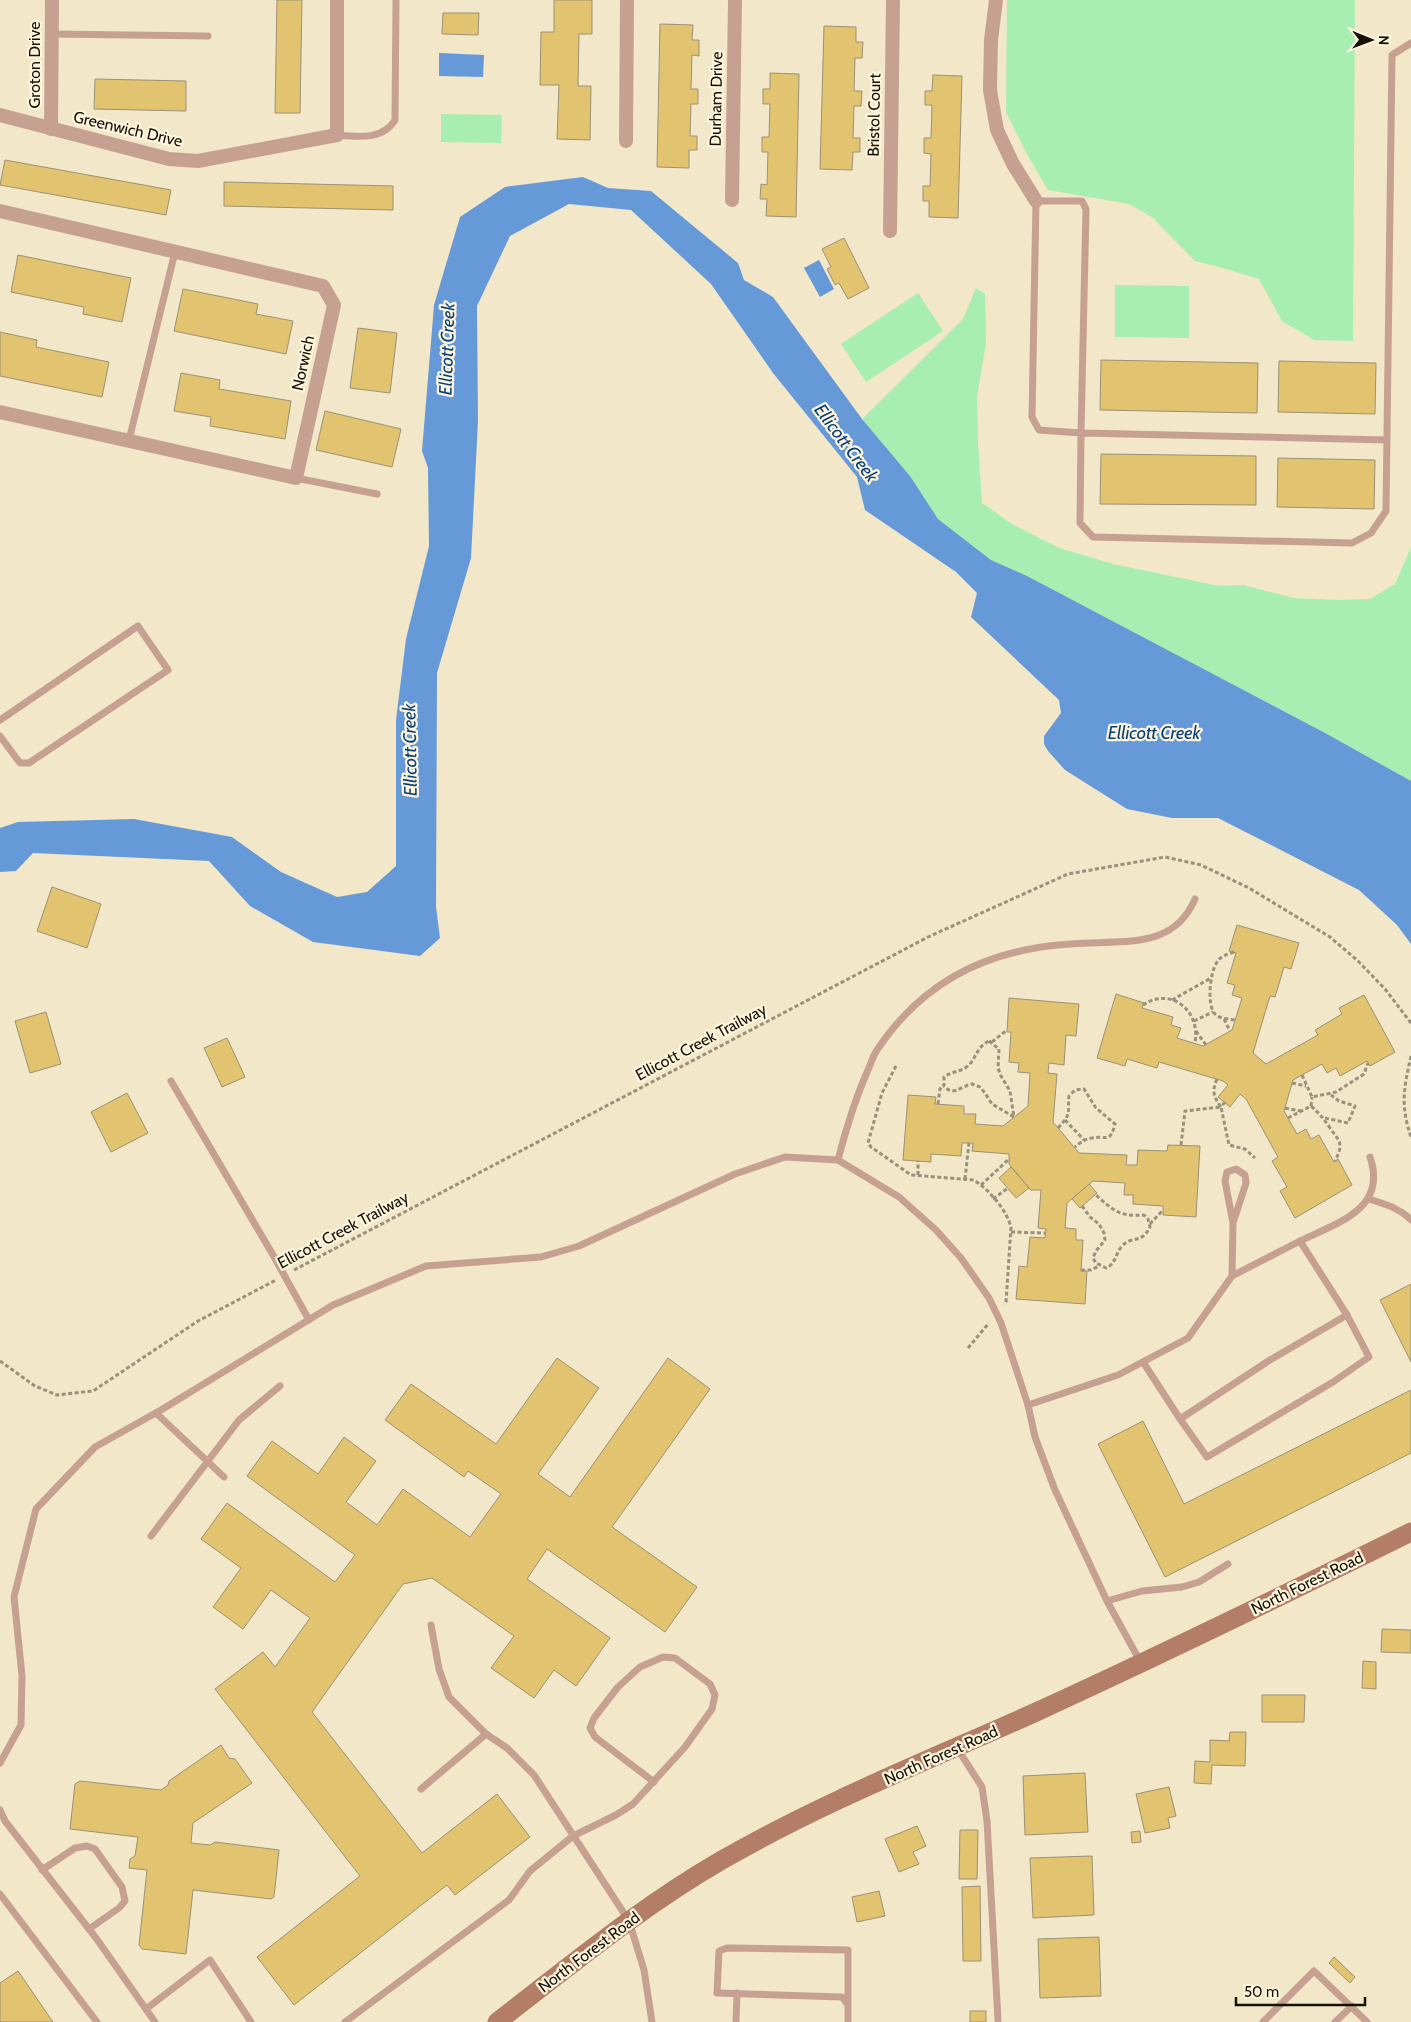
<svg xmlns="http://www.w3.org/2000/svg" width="1411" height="2022" font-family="Cabin,sans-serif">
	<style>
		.green { fill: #a8eeb3 }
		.water { fill: #6599d7 }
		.building { fill: #e1c370; stroke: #9b9175 }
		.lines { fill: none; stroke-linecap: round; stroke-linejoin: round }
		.path { stroke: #99917b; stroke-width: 3; stroke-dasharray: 4 2.5; stroke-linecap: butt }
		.lane { stroke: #c6a192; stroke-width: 7 }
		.street { stroke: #c6a192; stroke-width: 14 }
		.secondary { stroke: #b37d68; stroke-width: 19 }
		.labels { text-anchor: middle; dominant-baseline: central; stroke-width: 4.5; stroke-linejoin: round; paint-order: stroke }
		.street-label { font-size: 16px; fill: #151107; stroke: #fdf4dc }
		.water-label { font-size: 18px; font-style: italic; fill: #063f78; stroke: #fdf4dc }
	</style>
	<rect width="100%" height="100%" fill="#f2e7c9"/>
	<!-- green -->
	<g class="green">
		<path d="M 1007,0 L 1355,0 L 1353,341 L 1314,340 L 1282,321 L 1259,279 L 1219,267 L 1195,261 L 1152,217 L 1129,204 L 1048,190 L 1027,154 L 1006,112 Z"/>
		<path d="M 441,114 L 502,115 L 501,143 L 441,142 Z"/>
		<path d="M 1115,285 L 1189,286 L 1189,338 L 1115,337 Z"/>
		<path d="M 976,288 L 985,294 L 986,343 L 977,397 L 978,442 L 982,503 L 1012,524 L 1059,548 L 1113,564 L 1219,586 L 1243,585 L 1294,598 L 1338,600 L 1370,599 L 1395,584 L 1411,547 L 1411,781 L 1327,734 L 1027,576 L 991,560 L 938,519 L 910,476 L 862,419 L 963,319 Z"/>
		<path d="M 918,293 L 943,331 L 866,382 L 841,344 Z"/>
	</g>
	<!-- water -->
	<g class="water">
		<path d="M 439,53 L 484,55 L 483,77 L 439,76 Z"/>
		<path d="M 583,177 L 608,188 L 651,191 L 738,263 L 744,280 L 773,297 L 862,419 L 910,476 L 938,519 L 991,560 L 1027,576 L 1327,734 L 1411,781 L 1411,944 L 1397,925 L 1359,890 L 1218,818 L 1172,818 L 1127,809 L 1065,770 L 1048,751 L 1044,744 L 1044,736 L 1061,713 L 1059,700 L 971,617 L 977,593 L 956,572 L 865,510 L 857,477 L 773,373 L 711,284 L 631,210 L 569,204 L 510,236 L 477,306 L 478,421 L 471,558 L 437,673 L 436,907 L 440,938 L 420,956 L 313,942 L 250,906 L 209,861 L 33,853 L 16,871 L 0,872 L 0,828 L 18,822 L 134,819 L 232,837 L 281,872 L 337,897 L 367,892 L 396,866 L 396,720 L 406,639 L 429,546 L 428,468 L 422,451 L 434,305 L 460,217 L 505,187 Z"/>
		<path d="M 819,260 L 834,289 L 820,297 L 804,268 Z"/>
	</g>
	<!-- building -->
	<g class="building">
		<path d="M 277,0 L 302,0 L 300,113 L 275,113 Z"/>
		<path d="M 554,0 L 592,0 L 592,34 L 579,34 L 578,86 L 591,86 L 590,140 L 557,139 L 559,85 L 540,85 L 541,32 L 554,32 Z"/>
		<path d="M 443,13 L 479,13 L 478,35 L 442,34 Z"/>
		<path d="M 660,24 L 693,25 L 692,40 L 699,40 L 699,56 L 692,55 L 691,89 L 698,89 L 698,104 L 691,104 L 690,136 L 697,136 L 697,150 L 689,150 L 689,168 L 657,167 Z"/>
		<path d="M 824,26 L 856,27 L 856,42 L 863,42 L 862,58 L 855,58 L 854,91 L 862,91 L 861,106 L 854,106 L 853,138 L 860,138 L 860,152 L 853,152 L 852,170 L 820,169 Z"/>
		<path d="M 770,73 L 799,74 L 796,217 L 766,216 L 767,199 L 760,199 L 761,184 L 767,185 L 768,152 L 762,152 L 762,137 L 769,137 L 770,104 L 763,104 L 763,89 L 770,89 Z"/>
		<path d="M 933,75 L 962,76 L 958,218 L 929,217 L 929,201 L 923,201 L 923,186 L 930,186 L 931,154 L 924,153 L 924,138 L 931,138 L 932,105 L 925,105 L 925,91 L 932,91 Z"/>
		<path d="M 95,79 L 186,81 L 186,111 L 94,109 Z"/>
		<path d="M 5,160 L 171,190 L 166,215 L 0,185 Z"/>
		<path d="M 224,182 L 393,186 L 393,210 L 224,206 Z"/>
		<path d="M 844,238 L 869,288 L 848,299 L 839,283 L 835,285 L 827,269 L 831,267 L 822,249 Z"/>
		<path d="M 18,255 L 131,278 L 122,322 L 83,314 L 84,307 L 11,292 Z"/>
		<path d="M 183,289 L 258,304 L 256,314 L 293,321 L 286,354 L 174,331 Z"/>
		<path d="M 358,328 L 397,333 L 390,393 L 350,388 Z"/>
		<path d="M 0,332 L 37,340 L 36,347 L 109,362 L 102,397 L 0,376 Z"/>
		<path d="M 1101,360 L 1258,363 L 1257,413 L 1100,410 Z"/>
		<path d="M 1279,361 L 1376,363 L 1375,414 L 1278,412 Z"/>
		<path d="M 181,373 L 220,380 L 219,389 L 291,401 L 285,439 L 210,426 L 211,417 L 174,411 Z"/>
		<path d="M 325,411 L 401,429 L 392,467 L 316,450 Z"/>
		<path d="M 1101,454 L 1256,456 L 1256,505 L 1100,504 Z"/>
		<path d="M 1278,458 L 1375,460 L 1374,509 L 1277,507 Z"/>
		<path d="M 52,887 L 101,904 L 87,948 L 37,931 Z"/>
		<path d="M 1237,925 L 1299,943 L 1291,969 L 1284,967 L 1275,997 L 1270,996 L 1253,1053 L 1266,1064 L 1318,1035 L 1315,1030 L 1342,1014 L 1339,1008 L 1364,995 L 1395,1052 L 1370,1066 L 1367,1061 L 1340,1076 L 1336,1068 L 1327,1073 L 1322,1064 L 1293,1080 L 1284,1111 L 1297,1134 L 1306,1129 L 1311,1139 L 1319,1135 L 1334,1162 L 1338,1159 L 1352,1185 L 1295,1218 L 1280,1191 L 1287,1187 L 1272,1161 L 1278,1157 L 1246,1099 L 1240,1094 L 1230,1107 L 1218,1097 L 1228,1085 L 1223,1081 L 1159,1062 L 1157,1068 L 1127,1059 L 1125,1066 L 1097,1058 L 1116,994 L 1144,1003 L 1142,1008 L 1173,1017 L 1171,1025 L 1181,1028 L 1177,1038 L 1203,1046 L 1232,1030 L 1242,998 L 1232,995 L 1235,985 L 1227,983 L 1236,953 L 1229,951 Z"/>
		<path d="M 1009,998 L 1079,1004 L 1076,1036 L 1066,1035 L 1064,1065 L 1049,1063 L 1048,1073 L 1057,1074 L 1053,1122 L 1079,1153 L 1127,1155 L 1126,1165 L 1137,1165 L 1138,1150 L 1167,1151 L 1168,1145 L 1200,1146 L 1196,1217 L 1163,1215 L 1163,1206 L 1133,1204 L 1133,1195 L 1124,1195 L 1125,1183 L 1093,1181 L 1067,1203 L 1065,1228 L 1076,1229 L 1076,1240 L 1083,1240 L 1081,1271 L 1087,1271 L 1085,1304 L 1016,1299 L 1019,1266 L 1027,1267 L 1030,1237 L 1045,1238 L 1046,1229 L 1038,1228 L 1041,1190 L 1031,1190 L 1029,1188 L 1009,1164 L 1009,1154 L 972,1151 L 973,1143 L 962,1143 L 961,1156 L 931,1154 L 931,1162 L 903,1160 L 908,1095 L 936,1097 L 935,1104 L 964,1106 L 964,1114 L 976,1114 L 975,1124 L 1003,1126 L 1028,1106 L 1030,1073 L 1018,1072 L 1019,1063 L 1009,1062 L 1011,1032 L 1007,1032 Z"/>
		<path d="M 46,1012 L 61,1064 L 30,1073 L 15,1021 Z"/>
		<path d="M 227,1038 L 245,1077 L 222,1087 L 204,1048 Z"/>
		<path d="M 127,1093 L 148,1133 L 111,1152 L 91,1112 Z"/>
		<path d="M 1011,1167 L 1029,1188 L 1016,1198 L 999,1178 Z"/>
		<path d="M 1089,1184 L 1097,1193 L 1080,1208 L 1072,1199 Z"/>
		<path d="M 1411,1284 L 1411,1362 L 1380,1300 Z"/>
		<path d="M 557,1358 L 599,1388 L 538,1474 L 570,1497 L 668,1358 L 710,1389 L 612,1527 L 697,1587 L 665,1632 L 547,1549 L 527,1579 L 610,1638 L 576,1686 L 554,1670 L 534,1698 L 491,1668 L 514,1636 L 432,1578 L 403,1584 L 312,1712 L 422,1853 L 497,1794 L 530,1837 L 455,1895 L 447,1885 L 294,2005 L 257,1957 L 360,1876 L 215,1689 L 263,1652 L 275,1667 L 310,1618 L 271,1590 L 243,1629 L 213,1607 L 241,1568 L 201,1539 L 227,1503 L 335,1582 L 355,1555 L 247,1476 L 272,1441 L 318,1474 L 344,1437 L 376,1461 L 346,1502 L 377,1525 L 403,1489 L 470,1537 L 501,1494 L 468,1471 L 464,1477 L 385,1420 L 411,1384 L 496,1444 Z"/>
		<path d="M 1411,1390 L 1411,1453 L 1165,1577 L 1098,1444 L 1143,1421 L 1184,1504 Z"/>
		<path d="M 1382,1629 L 1411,1630 L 1411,1653 L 1381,1652 Z"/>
		<path d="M 1363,1661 L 1376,1662 L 1376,1689 L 1362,1688 Z"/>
		<path d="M 1262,1695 L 1305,1695 L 1304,1722 L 1262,1722 Z"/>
		<path d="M 1230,1732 L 1246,1732 L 1245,1766 L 1212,1765 L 1211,1784 L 1194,1783 L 1195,1761 L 1210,1762 L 1210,1740 L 1229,1741 Z"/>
		<path d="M 221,1745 L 229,1758 L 235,1759 L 252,1783 L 193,1823 L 191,1843 L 210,1845 L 215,1842 L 279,1850 L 274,1897 L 271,1899 L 193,1890 L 186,1954 L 142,1949 L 139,1945 L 147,1870 L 129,1868 L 130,1859 L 135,1856 L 138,1837 L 70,1829 L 75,1784 L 80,1781 L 161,1790 L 168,1785 L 169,1781 Z"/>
		<path d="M 1085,1773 L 1088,1832 L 1025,1835 L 1023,1776 Z"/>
		<path d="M 1169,1787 L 1176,1816 L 1168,1818 L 1170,1828 L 1145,1833 L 1136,1794 Z"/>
		<path d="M 917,1826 L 926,1846 L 913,1852 L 919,1864 L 899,1872 L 885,1839 Z"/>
		<path d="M 960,1830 L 978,1830 L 977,1879 L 959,1879 Z"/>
		<path d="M 1140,1831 L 1141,1842 L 1132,1843 L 1131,1832 Z"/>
		<path d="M 1092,1856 L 1094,1915 L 1033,1918 L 1030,1858 Z"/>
		<path d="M 980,1886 L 981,1961 L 963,1961 L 962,1887 Z"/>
		<path d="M 879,1891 L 885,1916 L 857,1922 L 852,1897 Z"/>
		<path d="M 1099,1937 L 1101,1996 L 1040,1998 L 1038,1939 Z"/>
		<path d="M 1334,1957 L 1355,1977 L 1350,1983 L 1329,1963 Z"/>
		<path d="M 18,1971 L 53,2022 L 0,2022 L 0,1983 Z"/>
		<rect x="970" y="2011" width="16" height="11"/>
	</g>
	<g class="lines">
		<!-- path -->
		<g class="path">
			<path d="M 1234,952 C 1227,954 1221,956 1217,962 C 1210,972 1206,1007 1216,1015 C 1221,1019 1229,1019 1235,1020"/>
			<path d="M 1172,1000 L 1211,978"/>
			<path d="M 1143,1005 C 1171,986 1201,1011 1195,1043"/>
			<path d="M 1224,1019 L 1230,1031"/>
			<path d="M 1194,1021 L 1213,1012"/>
			<path d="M 1196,1031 L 1206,1045"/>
			<path d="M 989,1041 L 999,1049 L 998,1068 L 1001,1076 L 1010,1091 L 1014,1117 L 992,1104 L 985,1093 L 980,1087 L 972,1084 C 961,1086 953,1097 944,1086 L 944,1077 C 952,1071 962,1072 969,1065 C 977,1056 977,1047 989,1041 Z"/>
			<path d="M 992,1042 L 1007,1030"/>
			<path d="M 1411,1056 C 1404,1087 1400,1105 1411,1137"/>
			<path d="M 896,1066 L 882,1093 L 868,1143 L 871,1147 L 911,1175 L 974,1180 C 989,1190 1006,1209 1011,1227 L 1006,1302 L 1004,1304"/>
			<path d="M 1302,1075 L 1312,1097 L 1336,1092 L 1364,1074 L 1368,1063"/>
			<path d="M 1217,1079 C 1212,1091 1213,1096 1221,1107 L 1225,1102"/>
			<path d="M 1292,1083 L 1306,1086"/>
			<path d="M 938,1104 L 940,1089 L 943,1085"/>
			<path d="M 1311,1106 L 1312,1097"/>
			<path d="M 1285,1108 L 1301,1111"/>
			<path d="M 1288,1118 L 1311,1106 C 1321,1115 1323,1118 1330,1128 C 1340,1142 1344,1143 1335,1161"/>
			<path d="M 1325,1118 L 1348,1123 L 1355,1106 L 1339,1101 L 1331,1095"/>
			<path d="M 1065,1120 L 1084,1140"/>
			<path d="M 1058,1128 C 1073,1111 1067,1115 1069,1096 L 1075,1090 L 1084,1089 L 1096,1108 L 1115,1124 C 1110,1144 1106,1135 1092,1138 C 1084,1139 1080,1143 1075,1147"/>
			<path d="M 1181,1145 L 1185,1111 L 1221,1107 L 1229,1145 L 1245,1149 L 1255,1158"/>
			<path d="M 918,1175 L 918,1161"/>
			<path d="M 965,1179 L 969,1143"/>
			<path d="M 981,1185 L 1009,1159"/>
			<path d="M 993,1199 L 1008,1188"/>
			<path d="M 1082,1206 L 1090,1217 L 1099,1224 L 1104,1233 L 1105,1240 L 1096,1251 L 1093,1258 L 1096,1263 L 1106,1268 C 1116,1264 1115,1254 1122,1246 C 1132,1235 1141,1245 1150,1227 L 1148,1219 L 1144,1215 C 1119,1217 1113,1210 1096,1195"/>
			<path d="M 1150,1224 L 1163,1210"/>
			<path d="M 1011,1232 L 1045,1233"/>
			<path d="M 294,1270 L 928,937 L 1068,874 L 1165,857 L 1201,865 L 1249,888 L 1330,937 L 1358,961 L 1385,989 L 1411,1023"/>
			<path d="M 1081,1270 L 1091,1270 L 1099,1266"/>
			<path d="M 968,1348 L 989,1323"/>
			<path d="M 0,1361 L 35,1386 L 57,1395 L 93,1391 L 198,1321 L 276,1280"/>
		</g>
		<!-- lane -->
		<g class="lane">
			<path d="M 52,34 L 208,36"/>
			<path d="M 337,135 C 359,137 383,140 395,120 L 396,0"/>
			<path d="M 129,440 L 175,252"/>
			<path d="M 1387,440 L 1081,433 L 1039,430 L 1032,417 L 1036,201 L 1082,201 L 1086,209 L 1081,433 L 1080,523 L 1093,537 L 1352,543 L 1371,533 L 1386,511 L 1392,55 L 1411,43"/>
			<path d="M 296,478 L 377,494"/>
			<path d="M 0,720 L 138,626 L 168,670 L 29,763 L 20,763 L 0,736"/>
			<path d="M 171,1081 L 273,1255 L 309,1320"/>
			<path d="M 838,1160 C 846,1129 855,1099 868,1070 C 871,1063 873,1056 877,1050 C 911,999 957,966 1016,952 C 1040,946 1064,944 1088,943 C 1131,941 1175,946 1195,899"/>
			<path d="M 1369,1199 C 1384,1204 1400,1208 1411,1220"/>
			<path d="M 1300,1241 C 1337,1223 1388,1209 1370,1157"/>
			<path d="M 1232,1276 L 1233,1223 L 1225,1181 L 1227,1172 L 1236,1169 L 1245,1175 L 1246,1183 L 1233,1223"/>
			<path d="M 1143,1362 L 1180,1419 L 1270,1360 L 1347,1315 L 1369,1357 L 1333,1382 L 1207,1457 L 1180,1419"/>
			<path d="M 1028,1405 L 1118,1375 L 1188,1338 L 1232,1276 L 1300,1241 L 1347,1315"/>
			<path d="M 156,1413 L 224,1477"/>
			<path d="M 151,1536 L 239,1420 L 280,1386"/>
			<path d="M 1107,1601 L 1142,1591 L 1182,1587 L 1199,1582 L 1228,1564"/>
			<path d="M 431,1625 L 439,1669 L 449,1697 L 486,1734 L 507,1748 L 534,1775 L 629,1921 L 644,1970 L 652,2022"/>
			<path d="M 957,1748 L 982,1787 L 987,1821 L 998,2020"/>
			<path d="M 0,1763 L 21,1725 L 22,1676 L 14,1597 L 36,1509 L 95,1447 L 161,1410 L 333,1305 L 426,1266 L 541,1257 L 579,1246 L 735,1174 L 785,1157 L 838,1160 L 899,1197 L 936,1230 L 961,1258 L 989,1298 L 1001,1323 L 1028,1405 L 1035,1437 L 1055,1490 L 1107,1601 L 1141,1663"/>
			<path d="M 421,1789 L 486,1734"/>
			<path d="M 0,1810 L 5,1821 L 96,1938 L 155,2022"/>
			<path d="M 42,1870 L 75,1848 L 87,1846 L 95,1849 L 122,1887 L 125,1901 L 119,1908 L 89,1929"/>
			<path d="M 0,1894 L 97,2022"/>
			<path d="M 146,2009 L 210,1960 L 251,2022"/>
			<path d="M 345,2022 L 509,1900 L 530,1871 L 573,1836 L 616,1815 L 633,1804 L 685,1747 L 712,1709 L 715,1695 L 710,1684 L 675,1658 L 663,1657 L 640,1667 L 618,1687 L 594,1718 L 590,1728 L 595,1737 L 654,1782"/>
			<path d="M 736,2022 L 737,1993"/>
			<path d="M 848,2022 L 848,1950 L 727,1948 L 719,1951 L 717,1993 L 842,1997 L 848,2005"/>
			<path d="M 1263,2022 L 1314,1971 L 1367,2022"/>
			<path d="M 1335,2022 L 1352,2006"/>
		</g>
		<!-- street -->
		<g class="street">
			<path d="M 996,0 L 991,40 L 990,90 L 997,130 L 1013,164 L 1036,201"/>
			<path d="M 0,115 L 169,159 L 198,161 L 337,135 L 337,0"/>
			<path d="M 51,129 L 52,0"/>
			<path d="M 626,141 L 627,0"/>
			<path d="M 732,200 L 735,0"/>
			<path d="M 0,211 L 323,286 L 334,305 L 296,478 L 0,412"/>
			<path d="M 890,231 L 893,0"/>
		</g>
		<!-- secondary -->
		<path class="secondary" d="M 497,2022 C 570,1966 642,1906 722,1860 C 821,1803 929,1760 1034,1713 C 1161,1655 1286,1594 1411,1532"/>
	</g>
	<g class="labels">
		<!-- street labels -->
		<g class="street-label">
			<text transform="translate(34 65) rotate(-90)">Groton Drive</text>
			<text transform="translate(716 99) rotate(-89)">Durham Drive</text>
			<text transform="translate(874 115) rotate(-89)">Bristol Court</text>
			<text transform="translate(128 129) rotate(13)">Greenwich Drive</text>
			<text transform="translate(303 363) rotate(-78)">Norwich</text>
			<text transform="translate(701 1042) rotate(-28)">Ellicott Creek Trailway</text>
			<text transform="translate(343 1230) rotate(-28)">Ellicott Creek Trailway</text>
			<text transform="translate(1307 1583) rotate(-26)">North Forest Road</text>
			<text transform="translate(941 1755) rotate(-24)">North Forest Road</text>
			<text transform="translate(589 1952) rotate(-37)">North Forest Road</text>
		</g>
		<!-- water labels -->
		<g class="water-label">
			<text transform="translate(447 349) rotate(-88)">Ellicott Creek</text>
			<text transform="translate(846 443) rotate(53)">Ellicott Creek</text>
			<text x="1154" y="733">Ellicott Creek</text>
			<text transform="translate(410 750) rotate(-91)">Ellicott Creek</text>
		</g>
	</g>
	<!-- north arrow -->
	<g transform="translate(1371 40) rotate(91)" stroke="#fdf4dc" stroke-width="4" paint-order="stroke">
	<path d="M0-4L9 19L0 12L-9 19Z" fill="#151107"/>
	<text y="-8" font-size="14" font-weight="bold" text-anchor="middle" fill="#151107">N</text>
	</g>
	<!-- scale -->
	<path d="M1236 1997v8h129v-8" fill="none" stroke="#151107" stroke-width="2.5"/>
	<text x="1244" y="1997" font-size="15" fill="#151107" stroke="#fdf4dc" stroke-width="4" paint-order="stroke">50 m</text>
</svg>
